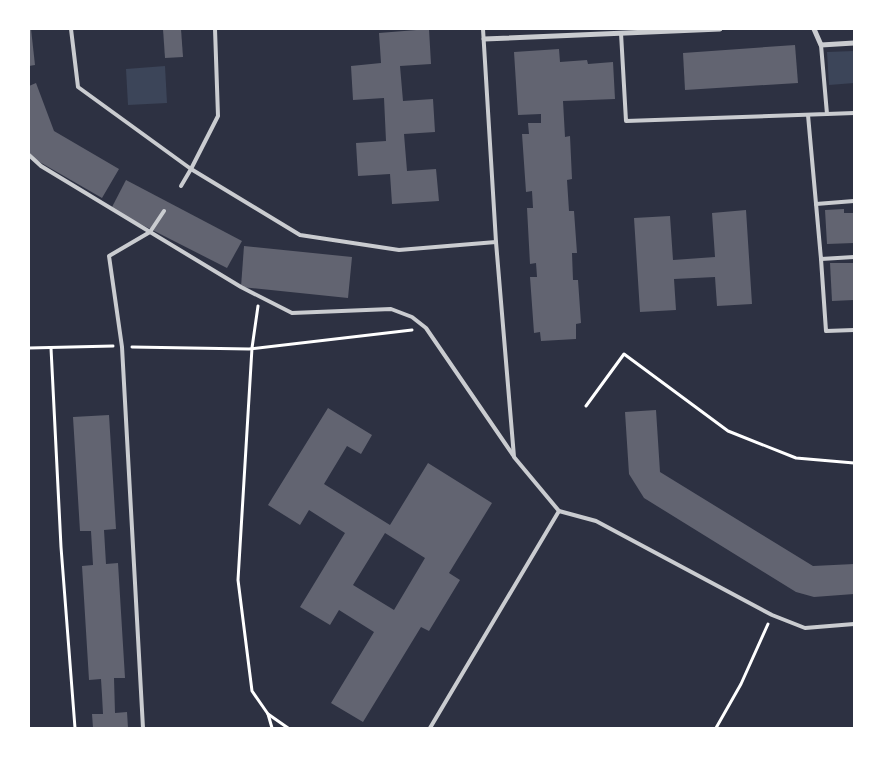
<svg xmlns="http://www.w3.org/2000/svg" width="883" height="757" font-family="'Alegreya Sans',sans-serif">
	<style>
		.green { fill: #3c4559 }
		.building { fill: #626471; fill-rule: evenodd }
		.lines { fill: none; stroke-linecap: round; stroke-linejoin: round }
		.path { stroke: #fff; stroke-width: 3 }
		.service { stroke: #caccd0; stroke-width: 4 }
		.minor { stroke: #caccd0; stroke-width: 5 }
	</style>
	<rect width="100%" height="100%" fill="#2d3142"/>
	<!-- green -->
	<g class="green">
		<path d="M 854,51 L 854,83 L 829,85 L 827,52 Z"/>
		<path d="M 165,66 L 167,103 L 128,105 L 126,69 Z"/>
	</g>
	<!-- building -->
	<g class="building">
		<path d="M 29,29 L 31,29 L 35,65 L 29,66 Z"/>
		<path d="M 163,29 L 181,29 L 183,57 L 165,58 Z"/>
		<path d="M 429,29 L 431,64 L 400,66 L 403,101 L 433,99 L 435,132 L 404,134 L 407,171 L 436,169 L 439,201 L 392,204 L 390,174 L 358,176 L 356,143 L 386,141 L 384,98 L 353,100 L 351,66 L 381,63 L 379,33 Z"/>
		<path d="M 795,45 L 798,83 L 685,90 L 683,53 Z"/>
		<path d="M 559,49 L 560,62 L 587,60 L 588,64 L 613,62 L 615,99 L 563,101 L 565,137 L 570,136 L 572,179 L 567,180 L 569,211 L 574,211 L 577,253 L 572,253 L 573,280 L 578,280 L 581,323 L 576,324 L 576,339 L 541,341 L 540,332 L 534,333 L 530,277 L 537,277 L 536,263 L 530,264 L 527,208 L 533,208 L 532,191 L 526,192 L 522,134 L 529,134 L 528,123 L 541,123 L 541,114 L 518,115 L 514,52 Z"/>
		<path d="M 36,83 L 54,131 L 119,169 L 102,198 L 31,157 L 29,152 L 29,86 Z"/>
		<path d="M 126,180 L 242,241 L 227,268 L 111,209 Z"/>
		<path d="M 844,209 L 844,213 L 854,213 L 854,243 L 827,244 L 825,210 Z"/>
		<path d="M 746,210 L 752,304 L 717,306 L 715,277 L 674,279 L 676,310 L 640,312 L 634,218 L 670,216 L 673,260 L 715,257 L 712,213 Z"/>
		<path d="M 244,246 L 352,257 L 348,298 L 241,287 Z"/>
		<path d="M 830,263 L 854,263 L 854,300 L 832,301 Z"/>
		<path d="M 328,408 L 372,435 L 361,454 L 347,446 L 324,484 L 390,525 L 428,463 L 492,503 L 449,573 L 460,580 L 429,631 L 421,627 L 363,722 L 331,703 L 374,632 L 339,610 L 330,625 L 300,607 L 345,533 L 309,510 L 300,525 L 268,505 ZM 385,533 L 425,558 L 394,610 L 353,585 Z"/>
		<path d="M 656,410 L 660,472 L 813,566 L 854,564 L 854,594 L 814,597 L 796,592 L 644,498 L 629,474 L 625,412 Z"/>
		<path d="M 109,415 L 116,529 L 104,530 L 106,564 L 118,563 L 125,678 L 114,678 L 115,713 L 127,712 L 128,728 L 93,728 L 92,714 L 103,714 L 102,695 L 101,679 L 89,680 L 82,566 L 93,565 L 91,531 L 80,531 L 73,417 Z"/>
	</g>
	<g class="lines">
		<!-- path -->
		<g class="path">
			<path d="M 258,306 L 252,348 L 238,580 L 252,691 L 268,714 L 272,728"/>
			<path d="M 132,347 L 249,349 L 412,330"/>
			<path d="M 29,348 L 113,346"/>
			<path d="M 51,348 L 61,547 L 75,728"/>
			<path d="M 586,406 L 624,354 L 728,431 L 796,458 L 854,463"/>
			<path d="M 268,714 L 288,728"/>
			<path d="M 716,728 L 741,684 L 768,624"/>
		</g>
		<!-- service -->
		<g class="service">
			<path d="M 71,29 L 78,87 L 191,169 L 181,186"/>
			<path d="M 215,29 L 218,116 L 191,169 L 300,235 L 399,250 L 496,242"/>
			<path d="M 483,29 L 496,242 L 514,457 L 559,511 L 596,521 L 772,615 L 805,628 L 854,624"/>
			<path d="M 621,33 L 626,121 L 827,114 L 821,45"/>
			<path d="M 827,114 L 854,113"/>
			<path d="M 808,115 L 821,259 L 854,257"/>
			<path d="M 29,155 L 41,166 L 241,287 L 292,313 L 391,309 L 412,317 L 426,328 L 513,455"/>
			<path d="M 816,204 L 854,201"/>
			<path d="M 821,259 L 826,331 L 854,330"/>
			<path d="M 143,728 L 122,347 L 109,256 L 150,232 L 164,211"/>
			<path d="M 430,728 L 559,511"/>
		</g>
		<!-- minor -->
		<g class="minor">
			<path d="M 814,29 L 821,45 L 854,43"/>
			<path d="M 484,39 L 720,29"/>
		</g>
	</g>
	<!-- border -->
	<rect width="883" height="757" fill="none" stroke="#ffffff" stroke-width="60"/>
</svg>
